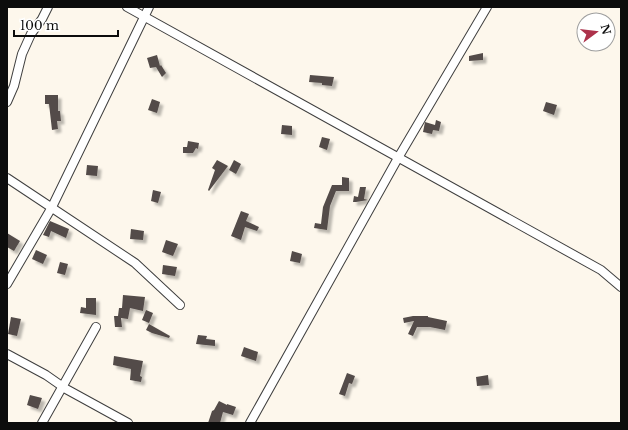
<svg xmlns="http://www.w3.org/2000/svg" width="628" height="430" font-family="'Libre Baskerville',serif">
	<style>
		.building { fill: #534c49; filter: url(#shadow) }
		.lines { fill: none; stroke-linecap: round; stroke-linejoin: round }
		.minor-casing { stroke: #3f3f3f; stroke-width: 10 }
		.minor { stroke: #fff; stroke-width: 8 }
	</style>
	<defs>
		<filter id="shadow"><feDropShadow dx="3.5" dy="3.5" stdDeviation="1" flood-color="#0004"/></filter>
	</defs>
	<rect width="100%" height="100%" fill="#fdf7ec"/>
	<!-- building -->
	<g class="building">
		<path d="M 483,53 L 483,60 L 469,61 L 469,56 Z"/>
		<path d="M 157,55 L 160,66 L 161,65 L 166,73 L 162,77 L 156,67 L 150,68 L 147,58 Z"/>
		<path d="M 310,75 L 334,77 L 332,86 L 322,85 L 322,83 L 309,82 Z"/>
		<path d="M 45,95 L 58,95 L 58,111 L 60,111 L 61,121 L 57,121 L 58,129 L 52,130 L 49,104 L 45,104 Z"/>
		<path d="M 152,99 L 160,102 L 157,113 L 148,110 Z"/>
		<path d="M 546,102 L 557,105 L 554,115 L 543,111 Z"/>
		<path d="M 436,120 L 441,122 L 439,131 L 433,130 L 432,134 L 423,132 L 425,122 L 435,125 Z"/>
		<path d="M 282,125 L 292,126 L 292,135 L 281,134 Z"/>
		<path d="M 322,137 L 330,139 L 327,150 L 319,147 Z"/>
		<path d="M 188,141 L 199,143 L 198,149 L 196,148 L 193,153 L 183,153 L 183,147 L 187,147 Z"/>
		<path d="M 217,160 L 228,166 L 209,191 L 208,190 L 215,170 L 212,168 Z"/>
		<path d="M 234,160 L 241,164 L 236,174 L 229,170 Z"/>
		<path d="M 87,165 L 98,166 L 97,176 L 86,175 Z"/>
		<path d="M 342,177 L 349,178 L 349,191 L 336,191 L 330,206 L 327,230 L 314,228 L 315,223 L 321,224 L 323,207 L 332,185 L 342,185 Z"/>
		<path d="M 360,187 L 366,187 L 364,199 L 368,200 L 356,202 L 353,202 L 354,196 L 358,197 Z"/>
		<path d="M 153,190 L 161,192 L 158,203 L 151,201 Z"/>
		<path d="M 241,211 L 249,214 L 246,221 L 259,227 L 257,231 L 245,227 L 241,240 L 231,236 Z"/>
		<path d="M 50,221 L 69,229 L 66,238 L 51,231 L 49,237 L 43,235 Z"/>
		<path d="M 131,229 L 144,231 L 143,240 L 130,239 Z"/>
		<path d="M 7,233 L 20,241 L 14,251 L 7,247 Z"/>
		<path d="M 166,240 L 178,244 L 173,256 L 162,252 Z"/>
		<path d="M 36,250 L 47,255 L 43,264 L 32,259 Z"/>
		<path d="M 292,251 L 302,254 L 300,263 L 290,261 Z"/>
		<path d="M 60,262 L 68,264 L 65,275 L 57,273 Z"/>
		<path d="M 163,265 L 177,267 L 175,276 L 162,274 Z"/>
		<path d="M 123,295 L 145,297 L 143,311 L 130,308 L 128,319 L 121,318 L 122,327 L 115,327 L 114,316 L 118,316 L 119,308 L 122,308 Z"/>
		<path d="M 86,298 L 96,298 L 96,315 L 80,313 L 81,307 L 86,308 Z"/>
		<path d="M 146,310 L 153,313 L 149,323 L 142,320 Z"/>
		<path d="M 413,316 L 428,316 L 428,317 L 447,321 L 445,330 L 430,327 L 417,327 L 413,336 L 408,334 L 414,321 L 404,323 L 403,318 Z"/>
		<path d="M 11,317 L 21,319 L 17,336 L 8,334 Z"/>
		<path d="M 149,324 L 170,336 L 169,338 L 152,333 L 146,330 Z"/>
		<path d="M 198,335 L 207,336 L 206,339 L 215,340 L 215,346 L 196,344 Z"/>
		<path d="M 244,347 L 258,352 L 256,361 L 241,356 Z"/>
		<path d="M 114,356 L 143,361 L 140,376 L 142,377 L 141,382 L 130,380 L 131,369 L 113,365 Z"/>
		<path d="M 347,373 L 355,376 L 352,384 L 349,383 L 345,396 L 339,394 Z"/>
		<path d="M 488,375 L 489,385 L 477,386 L 476,377 Z"/>
		<path d="M 30,395 L 42,398 L 38,409 L 27,405 Z"/>
		<path d="M 219,401 L 227,405 L 227,404 L 236,407 L 233,415 L 223,412 L 220,423 L 208,423 L 212,411 L 214,410 Z"/>
	</g>
	<g class="lines">
		<!-- minor casing -->
		<g class="minor-casing">
			<g id="minor">
				<path d="M 127,7 L 601,270 L 621,287"/>
				<path d="M 7,102 L 14,86 L 22,54 L 31,34 L 42,19 L 48,7"/>
				<path d="M 7,178 L 135,263 L 180,305"/>
				<path d="M 7,284 L 52,207 L 149,7"/>
				<path d="M 7,354 L 46,375 L 66,389 L 128,423"/>
				<path d="M 42,423 L 96,327"/>
				<path d="M 250,423 L 398,158 L 487,7"/>
			</g>
		</g>
		<!-- minor -->
		<use href="#minor" class="minor"/>
	</g>
	<!-- border -->
	<rect width="628" height="430" fill="none" stroke="#0c0c0c" stroke-width="16"/>
	<!-- north arrow -->
	<g transform="translate(596 32) rotate(75)"><circle r="19" fill="#ffffff" stroke="#9e9e9e"/>
	<path d="M0-3L7 15L0 10L-7 15Z" fill="#ad324b"/>
	<text y="-6" font-size="11" font-weight="bold" text-anchor="middle" fill="#0c0c0c">N</text>
	</g>
	<!-- scale -->
	<path d="M14 30v6h104v-6" fill="none" stroke="#0c0c0c" stroke-width="2"/>
	<text x="20" y="30" font-size="12" fill="#0c0c0c" stroke="#ffffff" stroke-width="3" paint-order="stroke">100 m</text>
</svg>
